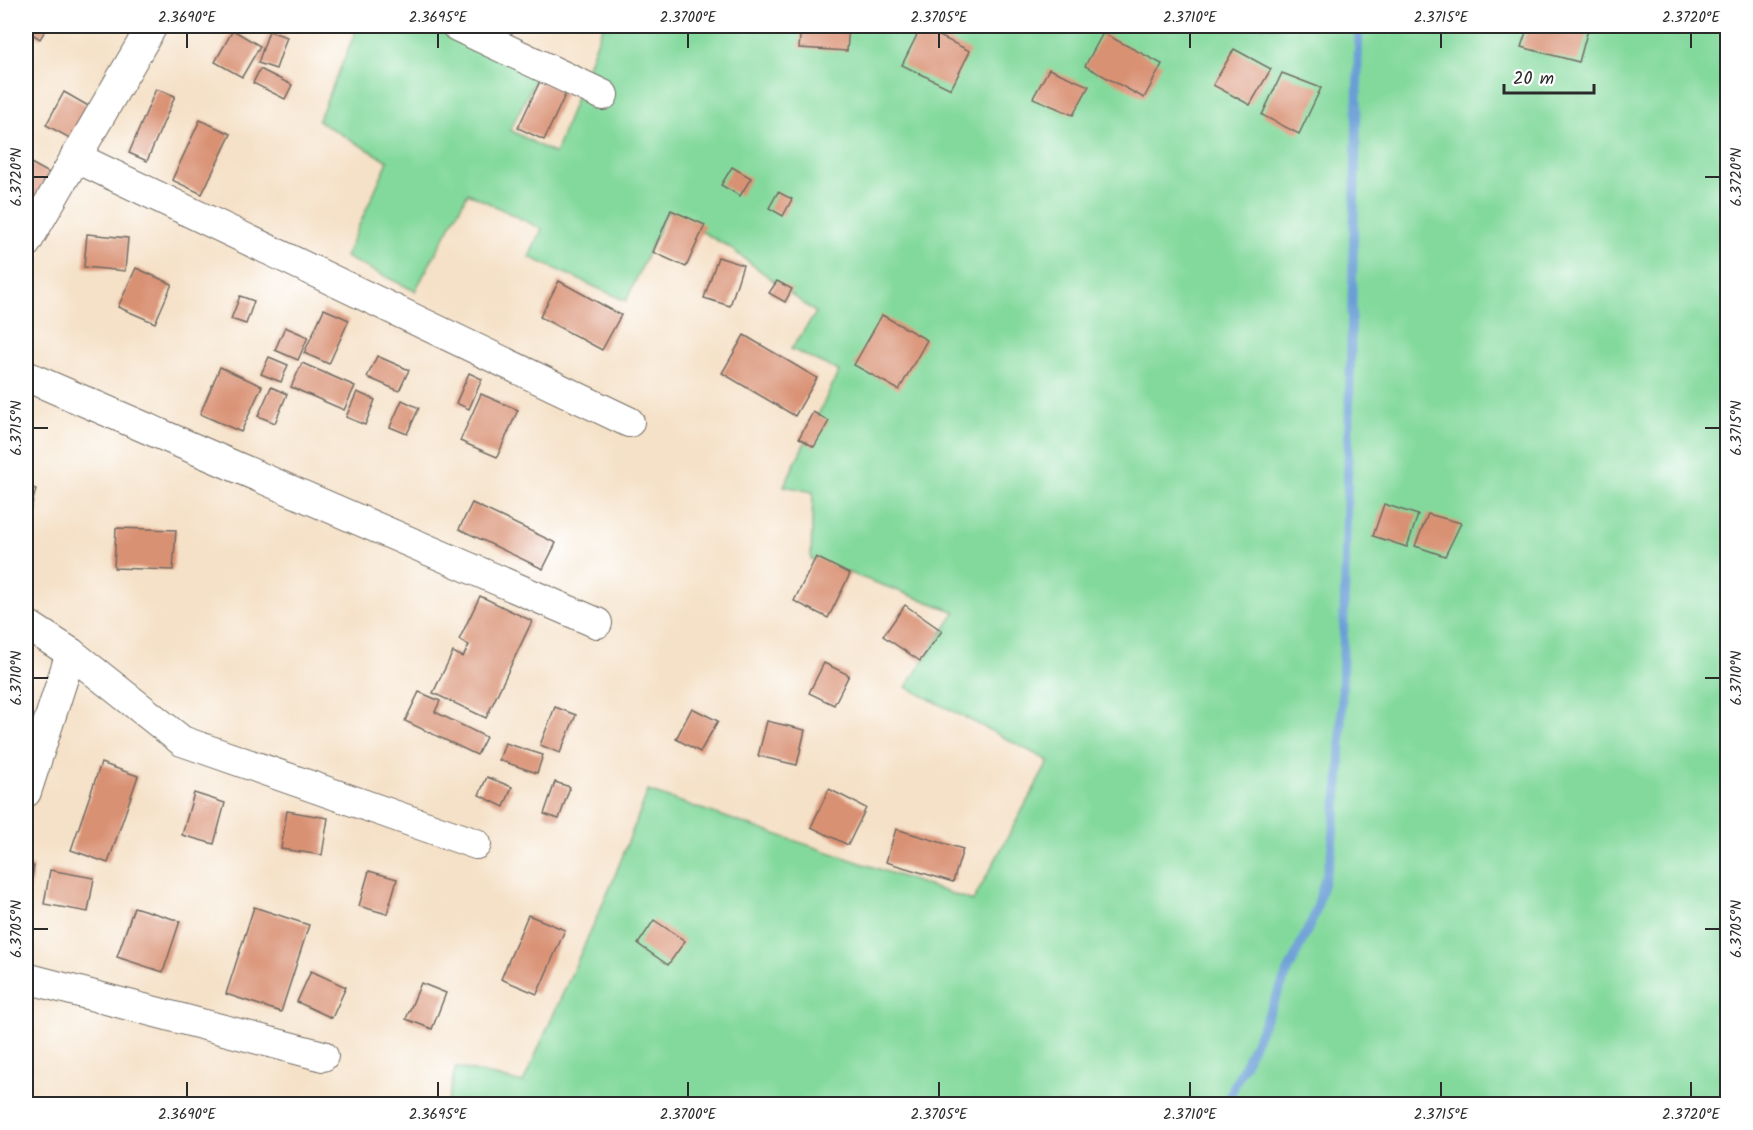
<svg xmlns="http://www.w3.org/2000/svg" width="1753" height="1130" font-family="Kalam,sans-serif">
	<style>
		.green { fill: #83d99c; stroke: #578264; stroke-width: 1.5 }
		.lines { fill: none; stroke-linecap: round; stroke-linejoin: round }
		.stream { stroke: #6a9ed6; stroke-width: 9 }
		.building { fill: #d99173 }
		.street-casing { stroke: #726b62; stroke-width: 32 }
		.street { stroke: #fff; stroke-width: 30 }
		.ticks { fill: none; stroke: #2b2b2b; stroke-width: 2 }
		.neatline { fill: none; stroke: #2b2b2b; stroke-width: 2 }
		.ticks-label { font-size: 15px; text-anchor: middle; fill: #2b2b2b }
	</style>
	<rect width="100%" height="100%" fill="#fff"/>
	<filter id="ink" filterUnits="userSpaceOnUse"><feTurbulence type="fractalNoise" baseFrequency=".0167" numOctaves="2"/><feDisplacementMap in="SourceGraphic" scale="12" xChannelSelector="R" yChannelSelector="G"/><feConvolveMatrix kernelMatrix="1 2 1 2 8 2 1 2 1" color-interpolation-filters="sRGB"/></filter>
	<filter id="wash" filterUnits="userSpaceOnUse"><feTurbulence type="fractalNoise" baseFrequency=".008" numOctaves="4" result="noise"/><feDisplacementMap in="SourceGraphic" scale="24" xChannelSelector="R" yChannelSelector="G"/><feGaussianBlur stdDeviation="1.35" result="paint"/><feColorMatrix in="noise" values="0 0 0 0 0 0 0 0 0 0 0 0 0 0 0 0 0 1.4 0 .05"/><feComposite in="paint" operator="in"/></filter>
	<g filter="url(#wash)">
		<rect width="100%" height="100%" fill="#f5e1c7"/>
		<!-- green -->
		<path class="green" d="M 358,26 L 428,26 L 537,76 L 510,130 L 555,154 L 603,26 L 1727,26 L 1727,1104 L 447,1104 L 456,1067 L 523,1083 L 612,883 L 648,791 L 973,901 L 1049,761 L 906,687 L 956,612 L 811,559 L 813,492 L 784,486 L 839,371 L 791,349 L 816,313 L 729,247 L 667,212 L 626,301 L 529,257 L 542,229 L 468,193 L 415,291 L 345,257 L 388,161 L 318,121 Z"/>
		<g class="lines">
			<!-- stream -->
			<path class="stream" d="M 1226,1104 L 1315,914 L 1331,856 L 1340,772 L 1359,26"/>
		</g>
		<g id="blocks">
			<!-- building -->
			<g class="building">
				<path d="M 26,26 L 48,26 L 40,39 L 26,30 Z"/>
				<path d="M 801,26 L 849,26 L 847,51 L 799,48 Z"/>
				<path d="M 1142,26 L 1170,26 L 1170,30 Z"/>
				<path d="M 1528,26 L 1589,26 L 1579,62 L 1521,47 Z"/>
				<path d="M 921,27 L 970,51 L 951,89 L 902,65 Z"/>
				<path d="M 233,30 L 260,46 L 242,77 L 215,62 Z"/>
				<path d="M 269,31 L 287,37 L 276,69 L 258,63 Z"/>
				<path d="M 1103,33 L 1162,64 L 1144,98 L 1085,66 Z"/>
				<path d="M 1234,49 L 1271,69 L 1250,105 L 1213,85 Z"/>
				<path d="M 260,69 L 292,85 L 285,99 L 253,83 Z"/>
				<path d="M 1049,69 L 1089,86 L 1073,115 L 1033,98 Z"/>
				<path d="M 1282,73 L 1321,88 L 1299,134 L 1262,115 Z"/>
				<path d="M 540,81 L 566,93 L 544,140 L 518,128 Z"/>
				<path d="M 156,89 L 175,96 L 147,161 L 129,153 Z"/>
				<path d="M 64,92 L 113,120 L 95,152 L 46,125 Z"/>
				<path d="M 200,120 L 231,134 L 202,194 L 172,180 Z"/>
				<path d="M 31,163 L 60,179 L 26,241 L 26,172 Z"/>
				<path d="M 732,167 L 751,178 L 740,196 L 721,185 Z"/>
				<path d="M 778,192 L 792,199 L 783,216 L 769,208 Z"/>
				<path d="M 671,210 L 705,225 L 686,267 L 653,252 Z"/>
				<path d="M 87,234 L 128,238 L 125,271 L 84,267 Z"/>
				<path d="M 718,257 L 743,265 L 730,306 L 704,298 Z"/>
				<path d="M 136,268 L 172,284 L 155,323 L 118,307 Z"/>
				<path d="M 559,281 L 621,315 L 602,350 L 540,317 Z"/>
				<path d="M 777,281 L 792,289 L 785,302 L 769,293 Z"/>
				<path d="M 240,296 L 254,301 L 246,324 L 231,319 Z"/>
				<path d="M 324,309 L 349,320 L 329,364 L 304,353 Z"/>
				<path d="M 882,315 L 927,340 L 899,390 L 854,365 Z"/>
				<path d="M 285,327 L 308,337 L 298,360 L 275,350 Z"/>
				<path d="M 744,335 L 817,378 L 795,416 L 722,373 Z"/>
				<path d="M 377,356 L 409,370 L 399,391 L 367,377 Z"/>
				<path d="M 269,357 L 288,365 L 281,382 L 261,374 Z"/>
				<path d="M 302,363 L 355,386 L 344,410 L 291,387 Z"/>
				<path d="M 220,367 L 262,386 L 241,432 L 200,414 Z"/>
				<path d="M 469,373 L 482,379 L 469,409 L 456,403 Z"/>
				<path d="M 271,387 L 287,394 L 275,423 L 258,416 Z"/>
				<path d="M 357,392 L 375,400 L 365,425 L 346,417 Z"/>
				<path d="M 481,394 L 518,410 L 497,457 L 460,441 Z"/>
				<path d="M 402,400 L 419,408 L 407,434 L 390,427 Z"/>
				<path d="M 813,412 L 829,421 L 814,447 L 799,438 Z"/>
				<path d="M 26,486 L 36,489 L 26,527 Z"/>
				<path d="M 472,503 L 556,543 L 543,569 L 459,529 Z"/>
				<path d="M 1384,504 L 1418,515 L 1407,547 L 1373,536 Z"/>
				<path d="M 1428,514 L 1461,523 L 1445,556 L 1415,546 Z"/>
				<path d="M 116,528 L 176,530 L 173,570 L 114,568 Z"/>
				<path d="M 816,557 L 850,574 L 828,618 L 794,601 Z"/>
				<path d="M 480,596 L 532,621 L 486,718 L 433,693 L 453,652 L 463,657 L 469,645 L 459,640 Z"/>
				<path d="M 905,605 L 942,631 L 920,661 L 883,636 Z"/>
				<path d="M 824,663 L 849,675 L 834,705 L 809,693 Z"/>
				<path d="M 419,692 L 440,701 L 435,712 L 486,737 L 477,755 L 405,721 Z"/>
				<path d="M 555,707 L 576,715 L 560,753 L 540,745 Z"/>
				<path d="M 692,708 L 718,721 L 700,752 L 676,739 Z"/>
				<path d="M 767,721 L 805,730 L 797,765 L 758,756 Z"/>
				<path d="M 505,743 L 543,755 L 537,773 L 499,760 Z"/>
				<path d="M 101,763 L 138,776 L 108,863 L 71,850 Z"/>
				<path d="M 487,777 L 512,787 L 504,807 L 479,795 Z"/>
				<path d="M 555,782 L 570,787 L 559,819 L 544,814 Z"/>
				<path d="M 829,789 L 866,808 L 848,845 L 811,827 Z"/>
				<path d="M 194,793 L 225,803 L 214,844 L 182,835 Z"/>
				<path d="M 287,811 L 328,818 L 322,855 L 281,849 Z"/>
				<path d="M 896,829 L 963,849 L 953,882 L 886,862 Z"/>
				<path d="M 26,864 L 34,866 L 27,904 L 26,903 Z"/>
				<path d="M 50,870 L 94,878 L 88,912 L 44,904 Z"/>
				<path d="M 369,871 L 397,879 L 387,914 L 359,906 Z"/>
				<path d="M 134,907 L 180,921 L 163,972 L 117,957 Z"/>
				<path d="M 254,907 L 309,925 L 281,1012 L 226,994 Z"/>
				<path d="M 528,915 L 565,930 L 537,994 L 501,979 Z"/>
				<path d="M 654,920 L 685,941 L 668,965 L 638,944 Z"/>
				<path d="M 311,971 L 346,987 L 332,1018 L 297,1002 Z"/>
				<path d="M 421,983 L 446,993 L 432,1029 L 406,1019 Z"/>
			</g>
		</g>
	</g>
	<g filter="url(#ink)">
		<use href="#blocks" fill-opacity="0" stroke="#726b62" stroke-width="1.5"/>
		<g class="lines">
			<!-- street casing -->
			<g class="street-casing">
				<g id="street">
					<path d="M 457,26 L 603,95"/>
					<path d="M 75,157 L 629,422"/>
					<path d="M 26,243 L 152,26"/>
					<path d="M 26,376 L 597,623"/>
					<path d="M 26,624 L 71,653 L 182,741 L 476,844"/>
					<path d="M 26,792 L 71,653"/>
					<path d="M 26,978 L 323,1056"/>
				</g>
			</g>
			<!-- street -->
			<use href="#street" class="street"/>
		</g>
	</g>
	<!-- ticks -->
	<path class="ticks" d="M 187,33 L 187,48M 438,33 L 438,48M 688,33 L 688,48M 939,33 L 939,48M 1190,33 L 1190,48M 1441,33 L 1441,48M 1691,33 L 1691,48M 33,177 L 48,177M 1705,177 L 1720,177M 33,428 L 48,428M 1705,428 L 1720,428M 33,678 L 48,678M 1705,678 L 1720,678M 33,929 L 48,929M 1705,929 L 1720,929M 187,1082 L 187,1097M 438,1082 L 438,1097M 688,1082 L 688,1097M 939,1082 L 939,1097M 1190,1082 L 1190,1097M 1441,1082 L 1441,1097M 1691,1082 L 1691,1097"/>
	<!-- margin -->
	<rect width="1753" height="1130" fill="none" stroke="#fff" stroke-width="66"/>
	<!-- scale -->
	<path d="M1504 84v9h90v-9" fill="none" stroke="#2b2b2b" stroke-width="3"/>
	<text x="1513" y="84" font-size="18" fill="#2b2b2b" stroke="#ffffff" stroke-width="4.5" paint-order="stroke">20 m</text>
	<rect x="33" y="33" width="1687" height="1064" class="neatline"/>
	<g class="ticks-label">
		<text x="187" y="22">2.3690°E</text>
		<text x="438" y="22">2.3695°E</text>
		<text x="688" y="22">2.3700°E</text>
		<text x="939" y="22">2.3705°E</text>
		<text x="1190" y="22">2.3710°E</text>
		<text x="1441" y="22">2.3715°E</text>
		<text x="1691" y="22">2.3720°E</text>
		<text transform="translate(16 177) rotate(-90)" y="5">6.3720°N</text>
		<text transform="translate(1736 177) rotate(-90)" y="5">6.3720°N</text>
		<text transform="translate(16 428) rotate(-90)" y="5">6.3715°N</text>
		<text transform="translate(1736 428) rotate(-90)" y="5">6.3715°N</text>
		<text transform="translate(16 678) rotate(-90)" y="5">6.3710°N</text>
		<text transform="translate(1736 678) rotate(-90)" y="5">6.3710°N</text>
		<text transform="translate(16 929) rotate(-90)" y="5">6.3705°N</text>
		<text transform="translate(1736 929) rotate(-90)" y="5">6.3705°N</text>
		<text x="187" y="1119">2.3690°E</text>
		<text x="438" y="1119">2.3695°E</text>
		<text x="688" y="1119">2.3700°E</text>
		<text x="939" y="1119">2.3705°E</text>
		<text x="1190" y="1119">2.3710°E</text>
		<text x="1441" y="1119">2.3715°E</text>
		<text x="1691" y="1119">2.3720°E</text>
	</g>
</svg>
